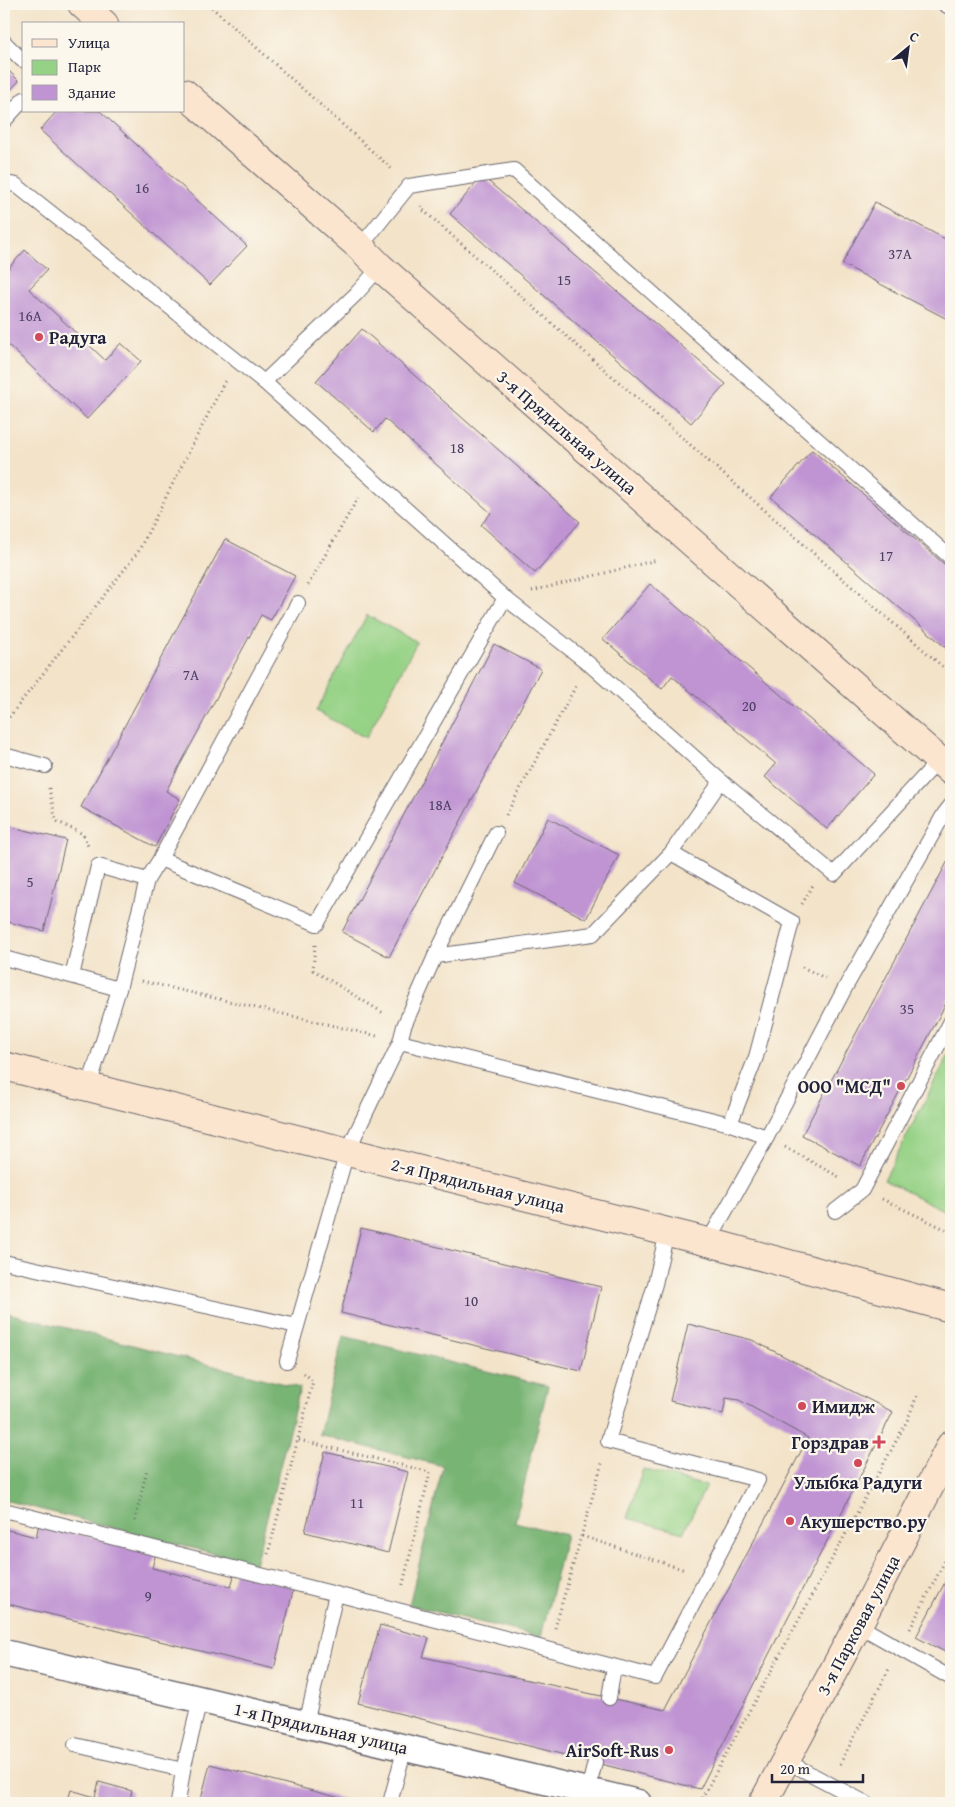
<svg xmlns="http://www.w3.org/2000/svg" width="955" height="1807" font-family="'Gentium Book Plus',serif">
	<style>
		.green { fill: #96d286; stroke: #5c7a60 }
		.forest { fill: #78b473; stroke: #4d6b57 }
		.building { fill: #c094d3 }
		.lines { fill: none; stroke-linecap: round; stroke-linejoin: round }
		.lane-casing { stroke: #6b666d; stroke-width: 16 }
		.street-casing { stroke: #6b666d; stroke-width: 29 }
		.secondary-casing { stroke: #6b666d; stroke-width: 30 }
		.path { stroke: #6b666d; stroke-width: 3; stroke-dasharray: 1 4; stroke-linecap: butt }
		.lane { stroke: #fff; stroke-width: 14 }
		.street { stroke: #fff; stroke-width: 26 }
		.secondary { stroke: #fbe5cf; stroke-width: 28 }
		.poi-dot { fill: #d1495b; stroke: #fbf7ec; stroke-width: 2 }
		.labels { text-anchor: middle; dominant-baseline: central; stroke-width: 4.5; stroke-linejoin: round; paint-order: stroke }
		.number-label { font-size: 15px; fill: #4a3e61 }
		.poi-label { font-size: 18px; font-weight: bold; fill: #22223b; stroke: #fbf7ec; text-anchor: start }
		.street-label { font-size: 18px; fill: #22223b; stroke: #fbf7ec }
	</style>
	<rect width="100%" height="100%" fill="#fbf7ec"/>
	<filter id="ink" filterUnits="userSpaceOnUse"><feTurbulence type="fractalNoise" baseFrequency=".02" numOctaves="2"/><feDisplacementMap in="SourceGraphic" scale="10" xChannelSelector="R" yChannelSelector="G"/><feConvolveMatrix kernelMatrix="1 2 1 2 8 2 1 2 1" color-interpolation-filters="sRGB"/></filter>
	<filter id="wash" filterUnits="userSpaceOnUse"><feTurbulence type="fractalNoise" baseFrequency=".0096" numOctaves="4" result="noise"/><feDisplacementMap in="SourceGraphic" scale="20" xChannelSelector="R" yChannelSelector="G"/><feGaussianBlur stdDeviation="1.12" result="paint"/><feColorMatrix in="noise" values="0 0 0 0 0 0 0 0 0 0 0 0 0 0 0 0 0 1.4 0 .05"/><feComposite in="paint" operator="in"/></filter>
	<g filter="url(#wash)">
		<rect width="100%" height="100%" fill="#f3e3c9"/>
		<!-- green -->
		<g class="green">
			<path d="M 367,615 L 417,642 L 366,738 L 316,711 Z"/>
			<path d="M 951,1050 L 951,1214 L 884,1180 Z"/>
			<path d="M 643,1469 L 706,1486 L 683,1533 L 627,1518 Z"/>
		</g>
		<!-- forest -->
		<g class="forest">
			<path d="M 4,1312 L 300,1388 L 255,1564 L 4,1500 Z"/>
			<path d="M 343,1336 L 548,1386 L 515,1522 L 566,1535 L 541,1637 L 409,1605 L 443,1466 L 319,1435 Z"/>
		</g>
		<g id="blocks">
			<!-- building -->
			<g class="building">
				<path d="M 4,66 L 19,81 L 4,97 Z"/>
				<path d="M 57,111 L 100,111 L 247,246 L 210,285 L 40,130 Z"/>
				<path d="M 482,176 L 726,384 L 691,423 L 450,214 Z"/>
				<path d="M 875,202 L 951,242 L 951,321 L 842,264 Z"/>
				<path d="M 25,250 L 47,270 L 29,289 L 105,360 L 121,343 L 141,361 L 87,419 L 4,341 L 4,273 Z"/>
				<path d="M 362,329 L 580,522 L 535,573 L 481,525 L 491,513 L 385,419 L 374,432 L 316,381 Z"/>
				<path d="M 812,450 L 951,570 L 951,652 L 771,497 Z"/>
				<path d="M 225,539 L 295,576 L 271,620 L 261,615 L 166,791 L 180,799 L 155,847 L 81,807 Z"/>
				<path d="M 650,584 L 874,774 L 827,829 L 765,777 L 776,764 L 672,676 L 662,689 L 603,639 Z"/>
				<path d="M 494,644 L 541,669 L 389,957 L 342,932 Z"/>
				<path d="M 548,818 L 619,855 L 586,919 L 515,883 Z"/>
				<path d="M 4,825 L 66,840 L 44,931 L 4,921 Z"/>
				<path d="M 951,855 L 951,994 L 860,1166 L 802,1135 Z"/>
				<path d="M 361,1228 L 601,1287 L 581,1371 L 341,1313 Z"/>
				<path d="M 688,1324 L 752,1340 L 893,1412 L 700,1789 L 358,1703 L 380,1625 L 429,1638 L 423,1657 L 665,1710 L 808,1438 L 739,1400 L 726,1398 L 723,1414 L 670,1401 Z"/>
				<path d="M 325,1452 L 408,1472 L 388,1553 L 305,1532 Z"/>
				<path d="M 39,1524 L 156,1553 L 152,1568 L 231,1587 L 235,1572 L 294,1587 L 274,1669 L 4,1603 L 4,1529 L 36,1537 Z"/>
				<path d="M 951,1571 L 951,1655 L 916,1637 Z"/>
				<path d="M 210,1764 L 359,1803 L 200,1803 Z"/>
				<path d="M 99,1782 L 132,1791 L 129,1803 L 67,1803 L 71,1790 L 95,1797 Z"/>
			</g>
		</g>
	</g>
	<g filter="url(#ink)">
		<use href="#blocks" fill-opacity="0" stroke="#6b666d" stroke-width="1"/>
		<g class="lines">
			<!-- lane casing -->
			<g class="lane-casing">
				<g id="lane">
					<path d="M 944,4 L 951,8"/>
					<path d="M 4,42 L 22,60"/>
					<path d="M 4,121 L 24,99"/>
					<path d="M 4,183 L 16,185 L 264,382"/>
					<path d="M 360,247 L 409,186 L 514,170 L 951,558"/>
					<path d="M 380,267 L 356,294 L 264,382 L 505,598 L 588,663 L 721,781 L 834,874 L 939,760"/>
					<path d="M 298,603 L 160,859 L 317,924 L 505,598"/>
					<path d="M 4,755 L 45,766"/>
					<path d="M 671,853 L 721,781"/>
					<path d="M 435,956 L 593,934 L 671,853 L 792,922 L 756,1057 L 730,1124"/>
					<path d="M 4,958 L 119,989"/>
					<path d="M 72,976 L 98,866 L 147,880"/>
					<path d="M 400,1042 L 730,1124 L 767,1137"/>
					<path d="M 89,1086 L 119,989 L 147,880 L 160,859"/>
					<path d="M 835,1211 L 862,1190 L 951,1021"/>
					<path d="M 708,1242 L 767,1137 L 845,988 L 944,814 L 951,805"/>
					<path d="M 4,1262 L 297,1326"/>
					<path d="M 287,1361 L 347,1152 L 400,1042 L 404,1026 L 435,956 L 496,833"/>
					<path d="M 4,1510 L 336,1594"/>
					<path d="M 858,1625 L 951,1678"/>
					<path d="M 609,1698 L 614,1667"/>
					<path d="M 306,1724 L 336,1594 L 655,1677 L 758,1480 L 608,1441 L 655,1284 L 667,1232"/>
					<path d="M 75,1745 L 183,1770"/>
					<path d="M 786,1761 L 866,1803"/>
					<path d="M 588,1791 L 595,1762"/>
					<path d="M 178,1803 L 183,1770 L 200,1700"/>
					<path d="M 390,1803 L 405,1747"/>
				</g>
			</g>
			<!-- street casing -->
			<g class="street-casing">
				<path id="street" d="M 4,1653 L 638,1803"/>
			</g>
			<!-- secondary casing -->
			<g class="secondary-casing">
				<g id="secondary">
					<path d="M 82,4 L 104,24"/>
					<path d="M 184,93 L 360,247 L 380,267 L 951,771"/>
					<path d="M 4,1066 L 708,1242 L 951,1308"/>
					<path d="M 763,1803 L 858,1625 L 951,1445"/>
				</g>
			</g>
			<!-- path -->
			<g class="path">
				<path d="M 208,4 L 393,170"/>
				<path d="M 421,206 L 423,210 L 951,674"/>
				<path d="M 308,585 L 358,498"/>
				<path d="M 532,591 L 657,560"/>
				<path d="M 4,719 L 6,721 L 5,734"/>
				<path d="M 6,721 L 138,552 L 225,381"/>
				<path d="M 49,788 L 56,821 L 83,834 L 88,846"/>
				<path d="M 506,815 L 577,684"/>
				<path d="M 802,904 L 813,885"/>
				<path d="M 315,945 L 313,970 L 385,1014"/>
				<path d="M 802,967 L 825,978"/>
				<path d="M 142,981 L 377,1036"/>
				<path d="M 785,1147 L 841,1178"/>
				<path d="M 882,1199 L 951,1232"/>
				<path d="M 299,1440 L 430,1472 L 402,1588"/>
				<path d="M 135,1521 L 147,1469"/>
				<path d="M 582,1536 L 685,1570"/>
				<path d="M 268,1554 L 313,1381 L 304,1373"/>
				<path d="M 555,1628 L 602,1463"/>
				<path d="M 910,1629 L 951,1549"/>
				<path d="M 840,1764 L 890,1667"/>
				<path d="M 702,1798 L 907,1421 L 918,1393"/>
			</g>
			<!-- lane -->
			<use href="#lane" class="lane"/>
			<!-- street -->
			<use href="#street" class="street"/>
			<!-- secondary -->
			<use href="#secondary" class="secondary"/>
		</g>
	</g>
	<!-- markers -->
	<g class="poi-dot">
		<circle cx="39" cy="337" r="5"/>
		<circle cx="901" cy="1086" r="5"/>
		<circle cx="802" cy="1406" r="5"/>
		<path d="M876.5 1434.5h5v5h5v5h-5v5h-5v-5h-5v-5h5z"/>
		<circle cx="858" cy="1463" r="5"/>
		<circle cx="790" cy="1521" r="5"/>
		<circle cx="669" cy="1750" r="5"/>
	</g>
	<g class="labels">
		<!-- number labels -->
		<g class="number-label">
			<text x="142" y="187">16</text>
			<text x="900" y="253">37А</text>
			<text x="564" y="279">15</text>
			<text x="30" y="315">16А</text>
			<text x="457" y="447">18</text>
			<text x="886" y="555">17</text>
			<text x="191" y="674">7А</text>
			<text x="749" y="705">20</text>
			<text x="440" y="804">18А</text>
			<text x="30" y="881">5</text>
			<text x="907" y="1008">35</text>
			<text x="471" y="1300">10</text>
			<text x="357" y="1502">11</text>
			<text x="148" y="1595">9</text>
		</g>
		<!-- poi labels -->
		<g class="poi-label">
			<text x="49" y="337">Радуга</text>
			<text x="891" y="1086" text-anchor="end">ООО "МСД"</text>
			<text x="812" y="1406">Имидж</text>
			<text x="869" y="1442" text-anchor="end">Горздрав</text>
			<text x="858" y="1482" text-anchor="middle">Улыбка Радуги</text>
			<text x="800" y="1521">Акушерство.ру</text>
			<text x="659" y="1750" text-anchor="end">AirSoft-Rus</text>
		</g>
		<!-- street labels -->
		<g class="street-label">
			<text transform="translate(567 432) rotate(41)">3-я Прядильная улица</text>
			<text transform="translate(478 1185) rotate(14)">2-я Прядильная улица</text>
			<text transform="translate(858 1625) rotate(-62)">3-я Парковая улица</text>
			<text transform="translate(321 1728) rotate(13)">1-я Прядильная улица</text>
		</g>
	</g>
	<!-- margin -->
	<rect width="955" height="1807" fill="none" stroke="#fbf7ec" stroke-width="20"/>
	<!-- legend -->
	<rect x="22" y="22" width="162" height="90" fill="#fbf7ec" stroke="#a4a2a5"/>
	<rect x="32" y="39" width="25" height="8" fill="#fbe5cf" stroke="#a4a2a5"/>
	<text x="68" y="48" font-size="15" fill="#22223b">Улица</text>
	<rect x="32" y="60" width="25" height="15" fill="#96d286" stroke="#a4a2a5"/>
	<text x="68" y="72" font-size="15" fill="#22223b">Парк</text>
	<rect x="32" y="85" width="25" height="15" fill="#c094d3" stroke="#a4a2a5"/>
	<text x="68" y="98" font-size="15" fill="#22223b">Здание</text>
	<!-- north arrow -->
	<g transform="translate(908 48) rotate(29)" stroke="#fbf7ec" stroke-width="4" paint-order="stroke">
	<path d="M0-4L9 19L0 12L-9 19Z" fill="#22223b"/>
	<text y="-8" font-size="14" font-weight="bold" text-anchor="middle" fill="#22223b">С</text>
	</g>
	<!-- scale -->
	<path d="M772 1774v8h91v-8" fill="none" stroke="#22223b" stroke-width="2.5"/>
	<text x="780" y="1774" font-size="15" fill="#22223b" stroke="#fbf7ec" stroke-width="4" paint-order="stroke">20 m</text>
</svg>
